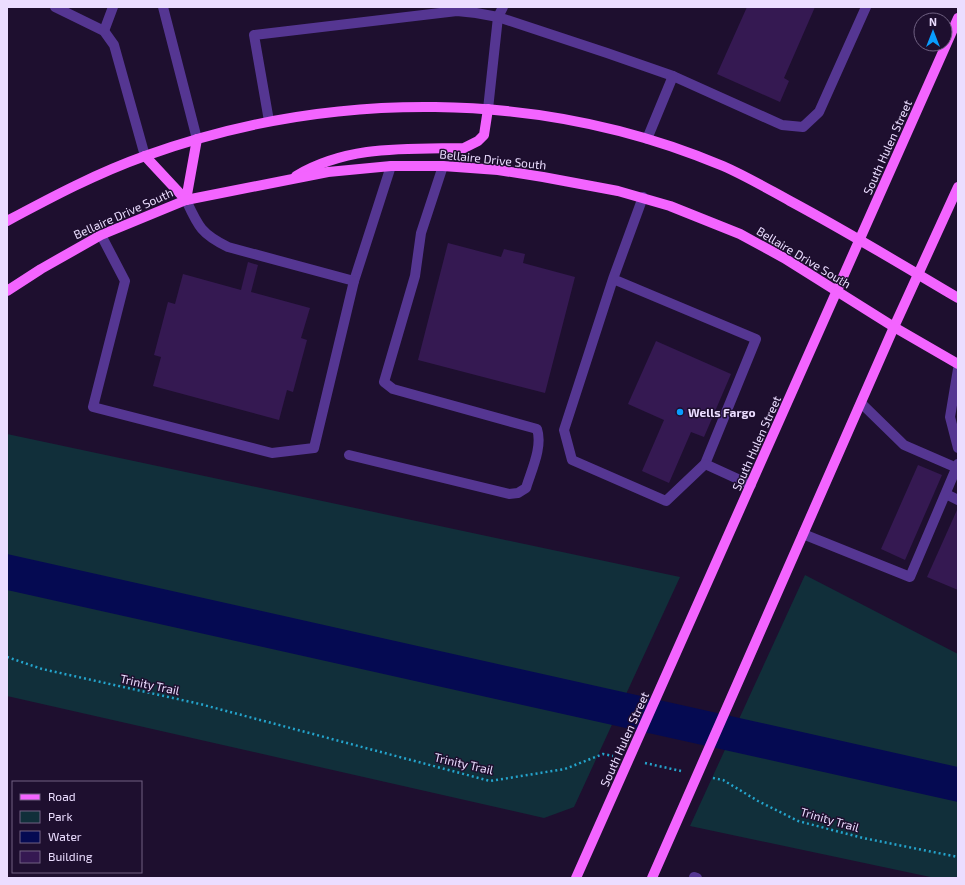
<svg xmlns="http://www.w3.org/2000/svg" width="965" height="885" font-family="'Exo 2',sans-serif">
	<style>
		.green { fill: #112f3a }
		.water { fill: #050a52 }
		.building { fill: #351952 }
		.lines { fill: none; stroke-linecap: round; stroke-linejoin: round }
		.path { stroke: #24a4cc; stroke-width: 2.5; stroke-dasharray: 2 3; stroke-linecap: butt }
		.minor { stroke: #553692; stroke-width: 10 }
		.major { stroke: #f364ff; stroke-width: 10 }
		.poi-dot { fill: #099dff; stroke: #1e0f2f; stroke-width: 1.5 }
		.labels { text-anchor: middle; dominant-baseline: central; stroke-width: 3; stroke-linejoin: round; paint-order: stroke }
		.street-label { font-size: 12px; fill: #ebddff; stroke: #1e0f2f }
		.poi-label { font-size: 12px; font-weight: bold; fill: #ebddff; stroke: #1e0f2f; text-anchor: start }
	</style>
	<rect width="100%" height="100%" fill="#1e0f2f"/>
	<!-- green -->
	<g class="green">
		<path d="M 7,434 L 680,577 L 574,807 L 544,818 L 7,696 Z"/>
		<path d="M 805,575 L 958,654 L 958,878 L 935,878 L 690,826 Z"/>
	</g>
	<!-- water -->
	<path class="water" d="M 7,554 L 958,767 L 958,802 L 7,590 Z"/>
	<!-- building -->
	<g class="building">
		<path d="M 747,7 L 815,7 L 784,78 L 789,81 L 780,102 L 717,74 Z"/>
		<path d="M 448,243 L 501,257 L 504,249 L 525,254 L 523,263 L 575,277 L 545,393 L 418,360 Z"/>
		<path d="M 248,262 L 258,265 L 251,292 L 310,308 L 301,338 L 307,340 L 293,392 L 287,390 L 279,420 L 153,386 L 161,357 L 154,355 L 168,302 L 175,304 L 183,274 L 241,290 Z"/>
		<path d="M 656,341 L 731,374 L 704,437 L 691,432 L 669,483 L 642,471 L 664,420 L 628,404 Z"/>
		<path d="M 918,465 L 942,475 L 905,560 L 881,549 Z"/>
		<path d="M 957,510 L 958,510 L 958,590 L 927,577 Z"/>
	</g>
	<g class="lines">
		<!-- path -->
		<g class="path">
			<path d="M 7,657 L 42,669 L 200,704 L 490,781 L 565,769 L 603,754 L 613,756"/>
			<path d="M 645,763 L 681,771"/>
			<path d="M 713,778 L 723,780 L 758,801 L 798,821 L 863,838 L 958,857"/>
		</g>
		<!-- minor -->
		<g class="minor">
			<path d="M 55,7 L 104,31 L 114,45 L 145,156"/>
			<path d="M 163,7 L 197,139"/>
			<path d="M 104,31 L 113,7"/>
			<path d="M 488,109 L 498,17 L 503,7"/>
			<path d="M 269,121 L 254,35 L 457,11 L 476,13 L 498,17 L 607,53 L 673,76 L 782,125 L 803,127 L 819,112 L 866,7"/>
			<path d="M 647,139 L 673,76"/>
			<path d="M 186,200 C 198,226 201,234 228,247 L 354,281 L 391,166"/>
			<path d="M 101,235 L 125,281 L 93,407 L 272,453 L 314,448 L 354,281"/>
			<path d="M 613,279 L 756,339 L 705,464 L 666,501 L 572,460 L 564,430 L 613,279 L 643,197"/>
			<path d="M 958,369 L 950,417 L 958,448"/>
			<path d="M 862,404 L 904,445 L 957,468"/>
			<path d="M 349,455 L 509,494 L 518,493 L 526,488 C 531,471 543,447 537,429 L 393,389 L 384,382 L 415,276 L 421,233 L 443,166"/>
			<path d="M 705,464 L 751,485"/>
			<path d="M 946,494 L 958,500"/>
			<path d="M 803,534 L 910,577 L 958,464"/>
			<path d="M 694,877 L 697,878"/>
		</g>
		<!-- major -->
		<g class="major">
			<path d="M 145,156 L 186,200"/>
			<path d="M 296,176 C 348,145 405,149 464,148 L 478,141 L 484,135 L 488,109"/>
			<path d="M 186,200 L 197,139"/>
			<path d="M 7,221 C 52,197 97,173 145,156 C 330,89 541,89 723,166 C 746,176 768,189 790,201 C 848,232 902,265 958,298"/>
			<path d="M 7,291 L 41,269 L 101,235 L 186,200 L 328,172 L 391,166 L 443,166 L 498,170 L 543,177 L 618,191 L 670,206 L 740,234 L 784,258 L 894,327 L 958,364"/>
			<path d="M 576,878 L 958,18"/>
			<path d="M 652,878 L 894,327 L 958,187"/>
		</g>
	</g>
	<!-- markers -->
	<circle class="poi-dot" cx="680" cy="412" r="4"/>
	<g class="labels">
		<!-- street labels -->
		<g class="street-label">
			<text transform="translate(887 147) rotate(-66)">South Hulen Street</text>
			<text transform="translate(493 159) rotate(6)">Bellaire Drive South</text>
			<text transform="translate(123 213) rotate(-24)">Bellaire Drive South</text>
			<text transform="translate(804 257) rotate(31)">Bellaire Drive South</text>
			<text transform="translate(756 443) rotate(-66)">South Hulen Street</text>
			<text transform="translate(150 684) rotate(12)">Trinity Trail</text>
			<text transform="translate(624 739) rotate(-66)">South Hulen Street</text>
			<text transform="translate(464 763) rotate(13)">Trinity Trail</text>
			<text transform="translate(830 819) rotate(16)">Trinity Trail</text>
		</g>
		<!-- poi labels -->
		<g class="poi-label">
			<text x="688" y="412">Wells Fargo</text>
		</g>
	</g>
	<!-- border -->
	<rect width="965" height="885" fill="none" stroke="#ebddff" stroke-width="16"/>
	<!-- legend -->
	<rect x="12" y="781" width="130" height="92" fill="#1e0f2f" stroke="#706182"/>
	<rect x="20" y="794" width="20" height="6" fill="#f364ff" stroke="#706182"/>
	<text x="48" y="801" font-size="12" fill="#ebddff">Road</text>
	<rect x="20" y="811" width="20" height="12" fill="#112f3a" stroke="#706182"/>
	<text x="48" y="821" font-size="12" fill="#ebddff">Park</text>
	<rect x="20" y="831" width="20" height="12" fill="#050a52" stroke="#706182"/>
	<text x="48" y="841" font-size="12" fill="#ebddff">Water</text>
	<rect x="20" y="851" width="20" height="12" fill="#351952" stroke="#706182"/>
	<text x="48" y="861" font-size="12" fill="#ebddff">Building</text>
	<!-- north arrow -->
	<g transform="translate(933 32)"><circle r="19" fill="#1e0f2f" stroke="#706182"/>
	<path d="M0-3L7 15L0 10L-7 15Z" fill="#099dff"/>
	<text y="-6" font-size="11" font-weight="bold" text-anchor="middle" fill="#ebddff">N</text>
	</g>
</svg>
